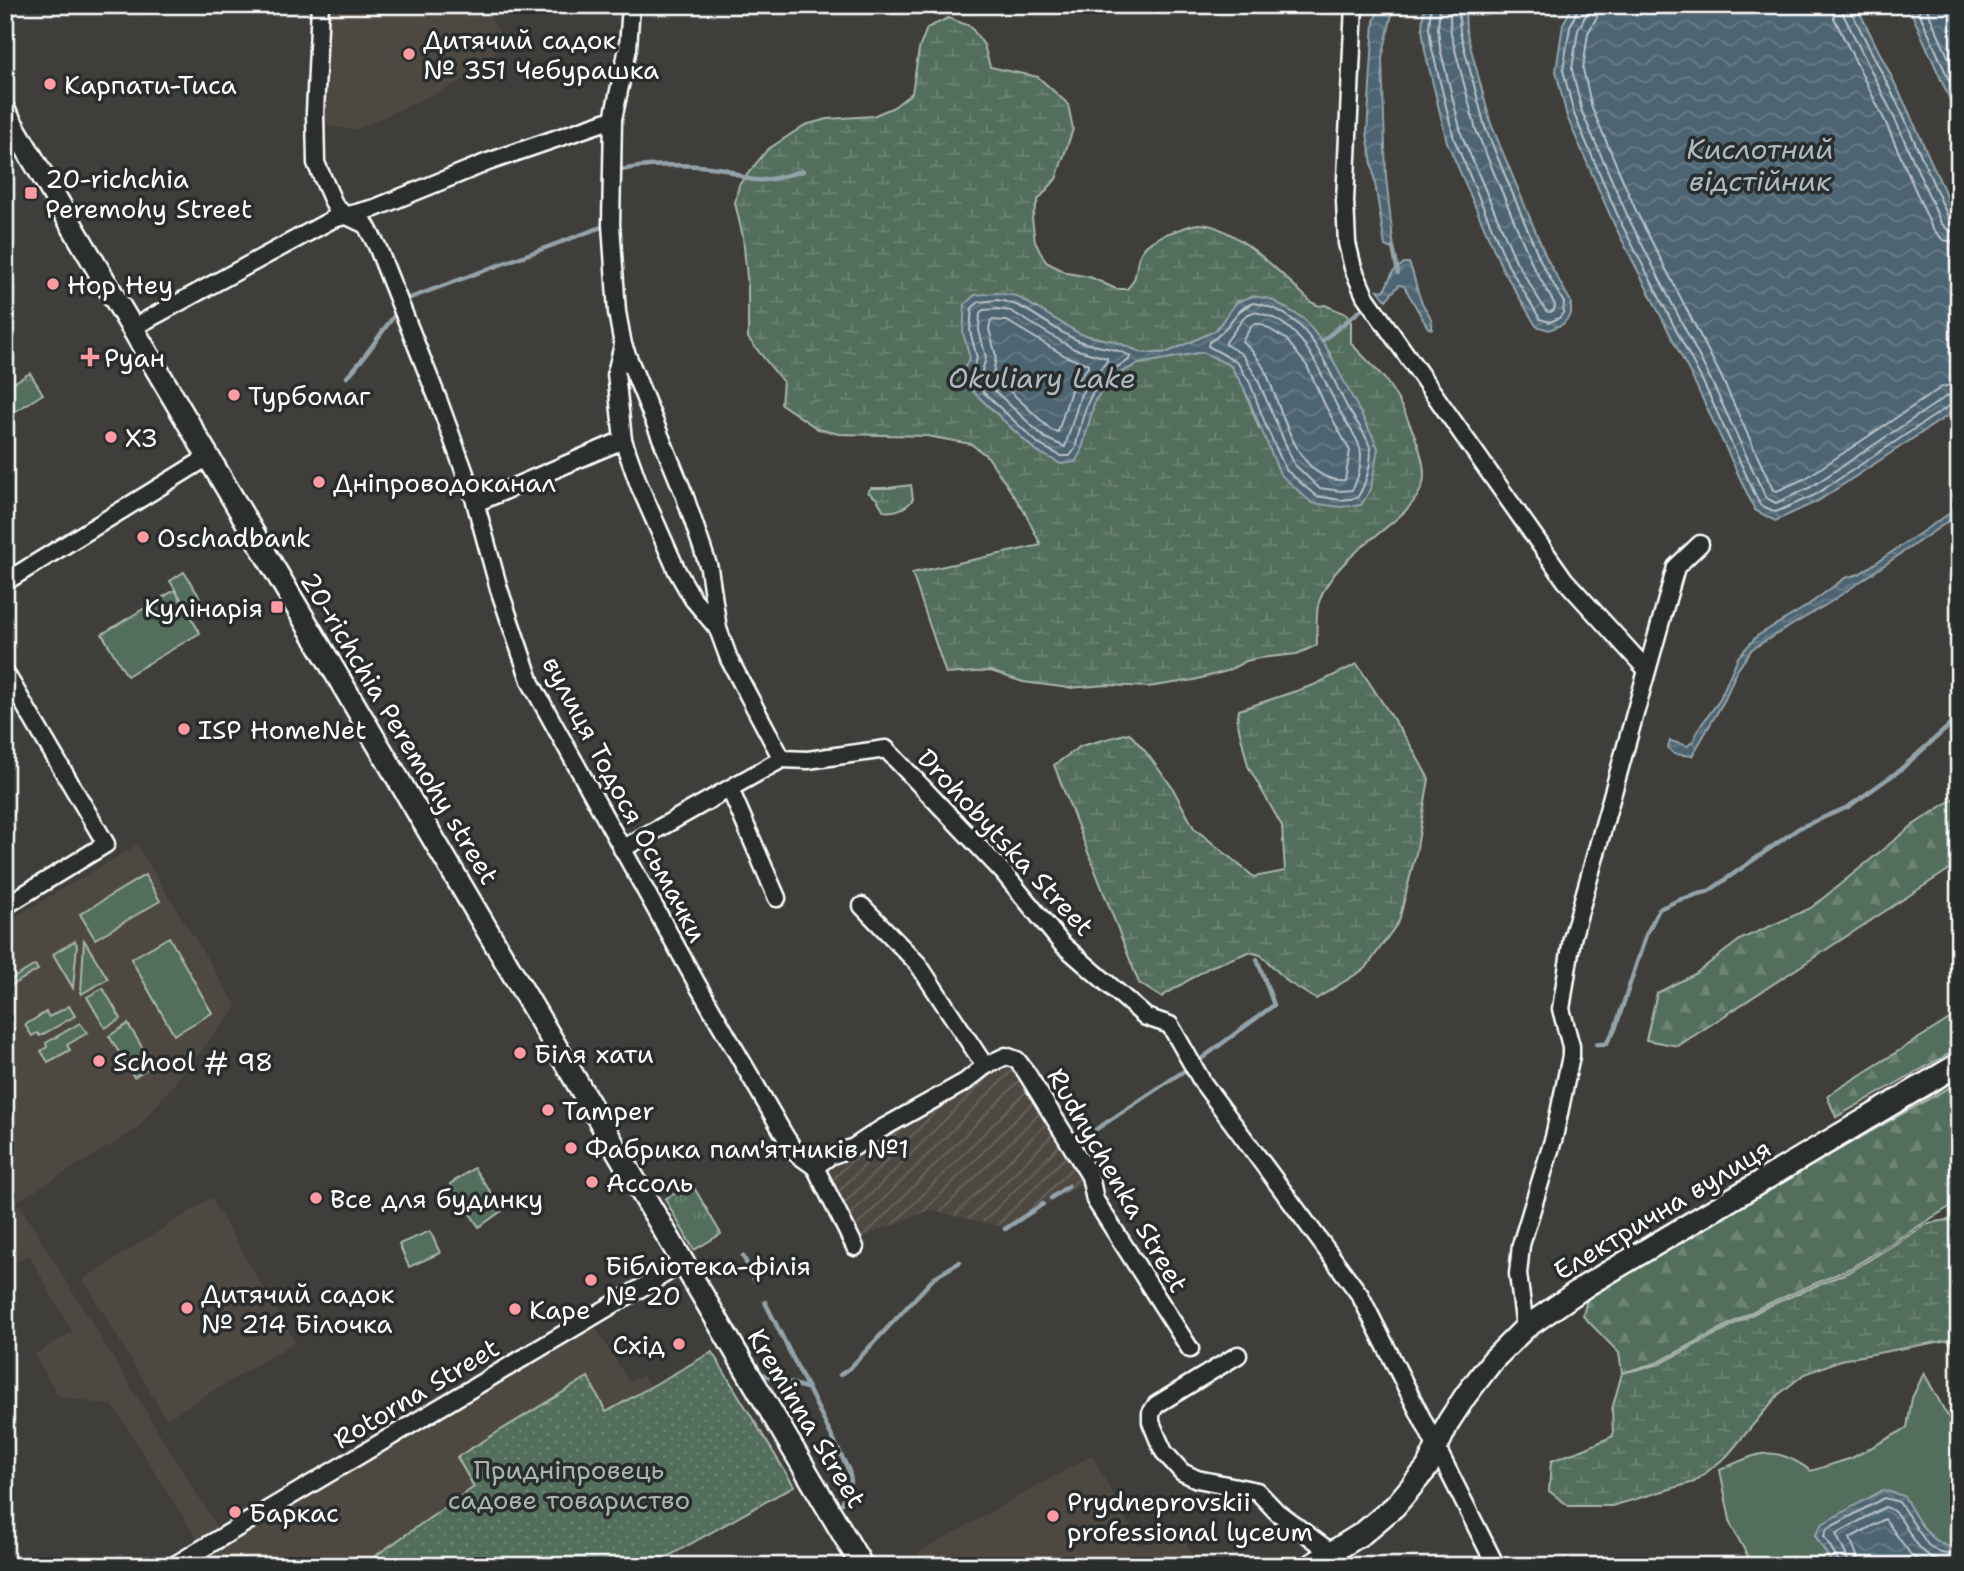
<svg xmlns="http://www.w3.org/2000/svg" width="1964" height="1571" font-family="'Shantell Sans',sans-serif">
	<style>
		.built { fill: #4e4943 }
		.industrial { fill: url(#industrial-furrows) }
		.grass { fill: #536e5c; stroke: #a9b6ae; stroke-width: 2 }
		.forest { fill: url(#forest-firs); stroke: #a9b6ae; stroke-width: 2 }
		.wetland { fill: url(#wetland-marsh); stroke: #a9b6ae; stroke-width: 2; fill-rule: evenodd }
		.park { fill: url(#park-tufts); stroke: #a9b6ae; stroke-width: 2 }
		.garden { fill: url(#garden-dots); stroke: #a9b6ae; stroke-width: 2 }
		.water { fill: url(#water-waves); stroke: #94a3aa; stroke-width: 2 }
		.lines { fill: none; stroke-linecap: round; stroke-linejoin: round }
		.shore { stroke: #b8c1c7; stroke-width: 2 }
		.stream { stroke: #94a3aa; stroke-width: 4.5 }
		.street-casing { stroke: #fff; stroke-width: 21 }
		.secondary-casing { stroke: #fff; stroke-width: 26 }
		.street { stroke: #2a2d2e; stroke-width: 16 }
		.secondary { stroke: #2a2d2e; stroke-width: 21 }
		.poi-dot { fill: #ff9aa2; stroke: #2a2d2e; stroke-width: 2.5 }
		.labels { text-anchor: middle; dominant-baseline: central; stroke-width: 7; stroke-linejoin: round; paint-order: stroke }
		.poi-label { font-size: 26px; fill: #fff; stroke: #2a2d2e; text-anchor: start }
		.street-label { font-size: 26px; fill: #fff; stroke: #2a2d2e }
		.park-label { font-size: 26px; fill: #a9b6ae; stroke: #2a2d2e }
		.water-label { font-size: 28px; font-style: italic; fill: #afbac0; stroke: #2a2d2e }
	</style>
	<defs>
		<pattern id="industrial-furrows" width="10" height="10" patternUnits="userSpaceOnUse" patternTransform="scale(1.75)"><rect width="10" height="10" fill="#4e4943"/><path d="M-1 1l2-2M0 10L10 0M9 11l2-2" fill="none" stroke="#69645f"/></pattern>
		<pattern id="forest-firs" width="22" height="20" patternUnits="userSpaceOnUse" patternTransform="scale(1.75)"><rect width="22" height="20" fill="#536e5c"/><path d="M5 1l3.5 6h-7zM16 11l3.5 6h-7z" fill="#6d8474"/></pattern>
		<pattern id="wetland-marsh" width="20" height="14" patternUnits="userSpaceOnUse" patternTransform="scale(1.75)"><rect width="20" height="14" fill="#536e5c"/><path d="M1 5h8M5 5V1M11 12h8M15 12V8" fill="none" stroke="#6d8474"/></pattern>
		<pattern id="park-tufts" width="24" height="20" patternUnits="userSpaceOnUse" patternTransform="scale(1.75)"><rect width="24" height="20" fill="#536e5c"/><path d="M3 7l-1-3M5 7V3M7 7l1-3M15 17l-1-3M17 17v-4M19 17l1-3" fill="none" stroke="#6d8474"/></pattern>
		<pattern id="garden-dots" width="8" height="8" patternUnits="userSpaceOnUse" patternTransform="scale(1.75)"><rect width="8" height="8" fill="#536e5c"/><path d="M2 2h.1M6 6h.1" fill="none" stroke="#6d8474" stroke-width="1.8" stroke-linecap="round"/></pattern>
		<pattern id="water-waves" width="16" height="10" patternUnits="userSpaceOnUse" patternTransform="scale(1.75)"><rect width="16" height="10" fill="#4d6572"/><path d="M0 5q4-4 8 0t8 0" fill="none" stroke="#687c87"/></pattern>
	</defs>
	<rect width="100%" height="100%" fill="#3f3e3a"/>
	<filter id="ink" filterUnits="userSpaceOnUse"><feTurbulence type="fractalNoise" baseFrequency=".0143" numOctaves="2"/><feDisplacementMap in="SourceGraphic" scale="14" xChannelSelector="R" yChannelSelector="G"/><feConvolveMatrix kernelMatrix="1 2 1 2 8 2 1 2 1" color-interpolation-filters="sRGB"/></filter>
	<g filter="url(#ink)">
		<!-- built -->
		<g class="built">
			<path d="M 325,5 L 483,5 L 503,39 L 487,70 L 354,130 L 330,126 L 324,123 L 320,109 Z"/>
			<path d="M 137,845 L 237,1007 L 137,1129 L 5,1209 L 5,923 Z"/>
			<path d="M 211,1198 L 295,1342 L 166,1419 L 83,1279 Z"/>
			<path d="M 19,1204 L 226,1542 L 593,1324 L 629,1382 L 643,1375 L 650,1387 L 606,1413 L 587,1378 L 457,1457 L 474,1487 L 361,1566 L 257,1566 L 255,1563 L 249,1566 L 214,1566 L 113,1406 L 59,1396 L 34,1355 L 72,1332 L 29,1255 L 5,1269 L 5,1212 Z"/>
			<path d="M 1092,1455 L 1140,1546 L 1176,1526 L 1199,1566 L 916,1566 L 923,1562 L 918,1553 Z"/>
		</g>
		<!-- industrial -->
		<path class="industrial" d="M 1011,1061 L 1084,1183 L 1003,1227 L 930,1210 L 862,1237 L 823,1168 Z"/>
		<!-- grass -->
		<g class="grass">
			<path d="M 175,590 L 200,633 L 127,676 L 102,634 Z"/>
			<path d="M 145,875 L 160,901 L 95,939 L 80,914 Z"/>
			<path d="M 169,937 L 212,1013 L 174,1035 L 131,959 Z"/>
			<path d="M 84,940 L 108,979 L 81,994 Z"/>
			<path d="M 75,941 L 77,945 L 73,988 L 53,954 Z"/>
			<path d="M 35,965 L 38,970 L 5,989 L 5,983 Z"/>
			<path d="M 103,988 L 121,1019 L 105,1028 L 87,997 Z"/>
			<path d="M 69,1006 L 75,1016 L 40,1036 L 37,1033 L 32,1036 L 25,1025 L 46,1012 L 49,1017 Z"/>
			<path d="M 80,1023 L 87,1033 L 67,1045 L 70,1050 L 48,1062 L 41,1051 L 47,1047 L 46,1043 Z"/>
			<path d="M 128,1024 L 153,1065 L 134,1077 L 109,1036 Z"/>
			<path d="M 474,1168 L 503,1210 L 479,1227 L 450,1184 Z"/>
			<path d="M 430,1231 L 440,1253 L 409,1267 L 399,1244 Z"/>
			<path d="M 1924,1373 L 1959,1437 L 1959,1550 C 1940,1546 1932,1539 1921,1524 L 1815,1535 L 1834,1566 L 1753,1566 L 1731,1525 L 1720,1470 C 1758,1453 1773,1443 1811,1471 L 1852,1458 L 1907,1428 L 1912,1398 Z"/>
		</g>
		<!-- forest -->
		<g class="forest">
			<path d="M 1959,795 L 1959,863 L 1678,1046 L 1646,1040 L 1657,993 L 1695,974 L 1741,939 L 1811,908 L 1913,825 Z"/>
			<path d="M 1959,1013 L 1959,1048 L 1836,1117 L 1827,1096 Z"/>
			<path d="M 1959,1082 L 1959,1201 L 1851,1268 L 1763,1306 L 1659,1362 L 1622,1373 L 1619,1353 L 1583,1316 L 1589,1290 Z"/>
		</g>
		<!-- wetland -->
		<g class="wetland">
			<path d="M 948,18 L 970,26 L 984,45 L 990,67 L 1038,77 L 1068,104 L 1073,129 L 1056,179 L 1038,200 L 1032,218 L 1035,242 L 1046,262 L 1067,273 L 1090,277 L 1116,289 L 1127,289 C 1142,275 1131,261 1146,246 C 1154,239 1165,234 1175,231 C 1183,229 1193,223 1201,224 C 1236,226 1286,278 1311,302 L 1319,306 L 1325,305 L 1346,314 L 1351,322 L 1351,343 C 1361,355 1374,366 1384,378 C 1400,399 1432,462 1422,487 C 1414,507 1394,521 1378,534 C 1356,551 1327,575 1319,602 C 1315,615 1317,632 1317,645 L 1297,654 L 1260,658 L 1246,661 L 1227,671 L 1194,680 L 1148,687 L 1107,685 L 1069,688 L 1023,682 L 991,671 L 946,674 L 912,573 L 1041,545 L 1024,511 L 988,457 L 971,444 L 927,436 L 839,434 L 818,429 L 781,404 L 783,382 L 748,338 L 748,288 L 743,237 L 735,203 L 739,185 L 767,150 L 805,125 L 827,119 L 873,116 L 894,107 L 912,93 L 919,49 L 927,28 ZM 1016,296 L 1080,334 L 1116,342 L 1143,353 L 1166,353 L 1215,331 L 1237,301 L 1270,299 L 1304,319 L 1330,353 L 1348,393 L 1372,435 L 1259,428 L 1243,386 L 1230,365 L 1203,352 L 1138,364 L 1115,375 L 1095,400 L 1081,452 L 1036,451 L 961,380 C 962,362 1003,313 1016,296 Z"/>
			<path d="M 911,485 L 913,499 C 907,508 895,513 884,511 L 877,499 L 868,492 L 871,488 L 888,488 Z"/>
			<path d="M 1357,664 L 1411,746 L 1429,779 L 1416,853 L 1399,921 L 1366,968 L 1316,999 L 1288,982 L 1261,955 L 1249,952 L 1210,967 L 1161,997 L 1139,983 L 1054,765 L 1081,746 L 1129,733 L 1145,751 L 1172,787 L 1194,828 L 1254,877 L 1285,871 L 1282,826 L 1248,766 L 1237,720 L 1239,710 L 1314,685 Z"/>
			<path d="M 1959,1218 L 1959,1352 L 1948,1340 L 1840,1360 L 1803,1375 L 1778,1395 L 1727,1456 L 1694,1482 L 1612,1506 L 1569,1506 L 1549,1491 L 1551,1461 L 1587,1448 L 1613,1436 L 1612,1409 L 1622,1373 L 1660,1364 L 1764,1308 L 1851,1271 L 1929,1223 Z"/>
		</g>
		<!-- park -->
		<g class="park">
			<path d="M 30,373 L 43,394 L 5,418 L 5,388 Z"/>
			<path d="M 184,572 L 204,604 L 189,612 L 170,581 Z"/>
			<path d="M 692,1184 L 721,1234 L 694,1250 L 665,1199 Z"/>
		</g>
		<!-- garden -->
		<path class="garden" d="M 712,1352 L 794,1486 L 651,1566 L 361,1566 L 474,1487 L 457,1457 L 588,1377 L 606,1412 Z"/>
		<!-- water -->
		<g class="water">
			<path d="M 1380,5 L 1394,5 L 1382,58 L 1386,177 L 1394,250 L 1385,246 L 1367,133 L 1374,22 Z"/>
			<path d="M 1424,5 L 1465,5 L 1466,30 L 1491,124 L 1547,259 L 1571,302 L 1571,314 L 1563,324 L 1549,330 L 1536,326 L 1502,268 L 1447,142 L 1425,51 L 1422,28 Z"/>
			<path d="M 1573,5 L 1856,5 L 1908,110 L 1959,224 L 1959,408 L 1818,501 L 1775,521 L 1755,510 L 1696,385 L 1614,224 L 1567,117 L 1556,71 L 1563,24 Z"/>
			<path d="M 1908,5 L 1959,5 L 1959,120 Z"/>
			<path d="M 1404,263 L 1409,263 C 1415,276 1416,290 1422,303 C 1427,312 1434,319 1432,329 L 1428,328 L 1404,286 L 1399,285 L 1386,300 L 1378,290 L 1384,291 L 1393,272 Z"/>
			<path d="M 997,293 L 1016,296 L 1080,334 L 1116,342 L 1143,353 L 1166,353 L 1215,331 L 1237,302 L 1253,296 L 1270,299 L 1304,319 L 1326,347 L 1372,435 L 1378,448 L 1371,489 L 1361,505 L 1341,507 L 1312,503 L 1280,474 L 1243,386 L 1231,366 L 1203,352 L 1138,364 L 1115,375 L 1095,400 L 1081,452 L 1075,462 L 1061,464 L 1036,451 L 961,380 L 961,374 L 970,358 L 963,333 L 965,304 L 975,295 Z"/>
			<path d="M 1959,507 L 1959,514 L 1829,603 L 1752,649 L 1736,672 L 1725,699 L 1692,756 L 1674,754 L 1668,748 L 1670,741 L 1688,746 L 1694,740 L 1699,728 L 1719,701 L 1738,657 L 1757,636 L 1804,608 L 1845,578 L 1859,574 Z"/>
			<path d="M 1883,1490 L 1904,1496 C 1919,1522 1927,1543 1959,1550 L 1959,1566 L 1834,1566 L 1815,1535 L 1822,1524 Z"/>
		</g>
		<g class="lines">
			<!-- shore -->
			<g class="shore">
				<path d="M 1431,5 L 1429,28 L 1432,49 L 1454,139 L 1508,265 L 1540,319 L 1550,322 L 1559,318 L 1563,313 L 1564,303 L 1541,262 L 1485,127 L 1460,32 L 1458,5"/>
				<path d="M 1440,5 L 1438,28 L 1440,48 L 1462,136 L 1516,261 L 1546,311 L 1550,312 L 1554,310 L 1555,305 L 1533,266 L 1476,130 L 1451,34 L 1449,5"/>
				<path d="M 1579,5 L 1570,27 L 1563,70 L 1574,114 L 1620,221 L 1703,382 L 1760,505 L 1776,512 L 1815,495 L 1952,404 L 1959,402"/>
				<path d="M 1588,5 L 1587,13 L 1578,30 L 1572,69 L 1582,112 L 1628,217 L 1710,378 L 1766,498 L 1776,503 L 1811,487 L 1947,396 L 1959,394"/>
				<path d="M 1598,5 L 1597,17 L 1588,33 L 1583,69 L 1592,108 L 1637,213 L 1720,374 L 1773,490 L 1777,491 L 1806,478 L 1942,387 L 1959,383"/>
				<path d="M 1831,5 L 1834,18 L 1885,121 L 1932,228 L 1943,240 L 1959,243"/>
				<path d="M 1842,5 L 1843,14 L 1894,117 L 1941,223 L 1948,230 L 1959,233"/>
				<path d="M 1851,5 L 1851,11 L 1902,113 L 1949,219 L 1953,223 L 1959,224"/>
				<path d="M 1916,5 L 1959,103"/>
				<path d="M 1925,5 L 1959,81"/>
				<path d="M 997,300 C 1029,304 1048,328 1077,340 C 1094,348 1114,346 1130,356 L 1129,360 C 1088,381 1085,408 1075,449 L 1070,456 L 1061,456 L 1040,445 L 969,379 L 977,358 L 970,331 L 972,308 L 979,302 Z"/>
				<path d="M 1253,303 C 1309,311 1324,362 1346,405 C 1353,418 1366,433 1370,447 C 1373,461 1365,487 1357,498 L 1341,500 L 1316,496 L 1286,470 L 1266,426 L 1250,383 L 1237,362 L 1208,346 L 1209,342 C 1230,331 1231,311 1253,303 Z"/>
				<path d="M 997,309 L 1011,311 L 1074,349 L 1107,358 L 1107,361 L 1081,394 L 1065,447 L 1045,438 L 980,377 L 986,358 L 979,330 L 980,313 L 983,310 Z"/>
				<path d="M 1254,312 C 1304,320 1319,372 1339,410 C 1345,422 1357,436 1360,448 C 1363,459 1358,481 1352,490 L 1341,491 L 1319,488 L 1294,464 L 1257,378 L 1242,354 L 1226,345 L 1226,342 L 1246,315 Z"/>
				<path d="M 991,320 L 1007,321 L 1067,357 L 1088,364 L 1088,367 L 1071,390 L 1058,432 L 1051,430 L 993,375 L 996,356 L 989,329 Z"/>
				<path d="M 1253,324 L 1261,324 L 1286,339 L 1307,366 L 1325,405 L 1350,451 L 1345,480 C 1298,484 1282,411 1268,377 C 1262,363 1253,350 1242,341 Z"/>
				<path d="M 1839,1566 L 1838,1560 L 1824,1536 L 1827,1529 L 1884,1498 L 1899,1502 L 1928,1545 L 1941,1553 L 1959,1556"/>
				<path d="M 1848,1566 L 1847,1557 L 1836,1534 L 1885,1507 C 1911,1513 1906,1562 1959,1565"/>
				<path d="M 1859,1566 L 1857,1556 L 1850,1538 L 1885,1519 L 1911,1555 L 1925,1566"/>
			</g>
			<!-- stream -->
			<g class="stream">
				<path d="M 615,172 C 640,163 697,164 724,169 C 735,172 743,180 755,180 C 769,182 789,174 803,171"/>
				<path d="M 1393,247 L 1398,273"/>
				<path d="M 410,298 L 607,225"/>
				<path d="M 1322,341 L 1362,309"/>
				<path d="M 347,377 C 367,356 380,333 398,311"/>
				<path d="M 1596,1044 L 1606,1044 L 1615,1029 L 1646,935 L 1659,909 L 1679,900 L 1709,891 L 1799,828 L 1848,807 L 1900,770 L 1959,717"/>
				<path d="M 1197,1062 L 1274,1005 L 1257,959"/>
				<path d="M 1080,1140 L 1190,1067"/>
				<path d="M 1051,1198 L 1068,1186"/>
				<path d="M 1005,1229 L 1043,1204"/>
				<path d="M 743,1256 L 755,1281"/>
				<path d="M 765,1302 L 849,1471 L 851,1481 L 842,1503"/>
				<path d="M 761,1374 L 806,1388"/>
				<path d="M 840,1375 L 850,1368 L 935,1277 L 960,1262"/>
			</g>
			<!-- street casing -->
			<g class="street-casing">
				<g id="street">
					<path d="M 320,5 L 315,113 L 316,163 L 335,206 L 345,215 L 366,225 L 377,246 L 439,402 L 474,498 L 499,589 L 531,683 L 697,984 L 785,1136 L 797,1154 L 815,1167 L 830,1156 L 854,1147 L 881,1129 L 965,1082 L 985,1066"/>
					<path d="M 631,5 L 628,48 L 613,119 L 611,224 L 617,312 L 623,345 L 684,494 L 709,568 L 718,629 L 729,659 L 782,759 L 808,760 L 886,749 L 1003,872 L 1062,944 L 1146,1017 L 1170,1025 L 1203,1083 L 1360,1295 L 1496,1566"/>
					<path d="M 1354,5 L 1345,201 L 1347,243 L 1353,268 L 1365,296 L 1565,580 L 1647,670"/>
					<path d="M 132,328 L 333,219 L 375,208 L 488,162 L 613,119"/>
					<path d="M 623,345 L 616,373 L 623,440 L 639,485 L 677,571 L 693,599 L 718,629"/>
					<path d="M 476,503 L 623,440"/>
					<path d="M 5,582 L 208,457"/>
					<path d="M 5,672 L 106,844 L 5,906"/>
					<path d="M 730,789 L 777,898"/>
					<path d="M 622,849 L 782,759"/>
					<path d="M 862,906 L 918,964 L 985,1066 L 1006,1056 L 1017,1060 L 1026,1072 L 1090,1176 L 1095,1200 L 1190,1349"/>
					<path d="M 815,1167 L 855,1247"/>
					<path d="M 1525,1328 L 1518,1274 L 1521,1245 L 1554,1137 L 1571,1056 L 1571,1046 L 1561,1009 L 1572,939 L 1676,567 L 1700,544"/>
					<path d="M 1238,1355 L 1156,1405 L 1151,1413 L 1151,1422 L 1158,1439 L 1164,1452 L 1182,1472 L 1197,1479 L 1257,1491 L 1277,1512 L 1332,1553"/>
					<path d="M 173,1566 L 683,1263"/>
				</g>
			</g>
			<!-- secondary casing -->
			<g class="secondary-casing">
				<g id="secondary">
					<path d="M 5,112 L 862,1566"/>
					<path d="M 1310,1566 L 1363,1533 L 1395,1506 L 1427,1468 L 1449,1421 L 1466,1395 L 1493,1360 L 1525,1328 L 1587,1285 L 1959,1064"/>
				</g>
			</g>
			<!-- street -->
			<use href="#street" class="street"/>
			<!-- secondary -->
			<use href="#secondary" class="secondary"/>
		</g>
	</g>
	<!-- markers -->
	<g class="poi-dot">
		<circle cx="409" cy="54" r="7"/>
		<circle cx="50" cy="84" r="7"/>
		<rect x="24" y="186" width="14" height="14" rx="3.5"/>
		<circle cx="53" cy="284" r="7"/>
		<path d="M86.5 346.5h7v7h7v7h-7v7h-7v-7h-7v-7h7z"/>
		<circle cx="234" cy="395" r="7"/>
		<circle cx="111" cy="437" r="7"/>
		<circle cx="319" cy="482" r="7"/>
		<circle cx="143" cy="537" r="7"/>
		<rect x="270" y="600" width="14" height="14" rx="3.5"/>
		<circle cx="184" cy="729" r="7"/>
		<circle cx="520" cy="1053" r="7"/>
		<circle cx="99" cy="1061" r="7"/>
		<circle cx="548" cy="1110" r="7"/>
		<circle cx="571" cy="1148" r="7"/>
		<circle cx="592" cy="1182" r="7"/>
		<circle cx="316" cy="1198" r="7"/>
		<circle cx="591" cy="1280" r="7"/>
		<circle cx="187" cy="1308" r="7"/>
		<circle cx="515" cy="1309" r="7"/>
		<circle cx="679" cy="1344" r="7"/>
		<circle cx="235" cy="1512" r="7"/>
		<circle cx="1053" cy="1516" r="7"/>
	</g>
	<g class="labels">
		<!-- poi labels -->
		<g class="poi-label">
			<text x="423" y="39">Дитячий садок<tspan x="423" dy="30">№ 351 Чебурашка</tspan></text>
			<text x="64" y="84">Карпати-Тиса</text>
			<text x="45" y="178">20-richchia<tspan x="45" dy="30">Peremohy Street</tspan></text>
			<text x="67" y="284">Hop Hey</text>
			<text x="104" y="357">Руан</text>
			<text x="248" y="395">Турбомаг</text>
			<text x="125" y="437">ХЗ</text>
			<text x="333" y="482">Дніпроводоканал</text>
			<text x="157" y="537">Oschadbank</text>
			<text x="263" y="607" text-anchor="end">Кулінарія</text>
			<text x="198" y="729">ISP HomeNet</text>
			<text x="534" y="1053">Біля хати</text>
			<text x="113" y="1061">School # 98</text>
			<text x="562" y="1110">Tamper</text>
			<text x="585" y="1148">Фабрика пам'ятників №1</text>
			<text x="606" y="1182">Ассоль</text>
			<text x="330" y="1198">Все для будинку</text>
			<text x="605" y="1265">Бібліотека-філія<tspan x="605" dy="30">№ 20</tspan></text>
			<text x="201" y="1293">Дитячий садок<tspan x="201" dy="30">№ 214 Білочка</tspan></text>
			<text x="529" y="1309">Каре</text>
			<text x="665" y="1344" text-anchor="end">Схід</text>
			<text x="1067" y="1501">Prydneprovskii<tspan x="1067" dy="30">professional lyceum</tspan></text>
			<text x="249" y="1512">Баркас</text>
		</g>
		<!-- street labels -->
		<g class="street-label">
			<text transform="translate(400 728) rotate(59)">20-richchia Peremohy street</text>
			<text transform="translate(625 799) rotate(62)">вулиця Тодося Осьмачки</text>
			<text transform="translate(1006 842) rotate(47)">Drohobytska Street</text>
			<text transform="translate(1118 1180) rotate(60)">Rudnychenka Street</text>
			<text transform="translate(1662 1209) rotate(-31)">Електрична вулиця</text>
			<text transform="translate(416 1393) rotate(-31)">Rotorna Street</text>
			<text transform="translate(807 1418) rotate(59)">Kreminna Street</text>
		</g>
		<!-- park labels -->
		<g class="park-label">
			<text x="569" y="1469">Придніпровець<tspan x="569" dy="30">садове товариство</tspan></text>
		</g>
		<!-- water labels -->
		<g class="water-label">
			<text x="1760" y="149">Кислотний<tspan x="1760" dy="32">відстійник</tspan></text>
			<text x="1042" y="378">Okuliary Lake</text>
		</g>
	</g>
	<!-- margin -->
	<rect width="1964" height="1571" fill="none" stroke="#2a2d2e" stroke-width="28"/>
	<rect x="14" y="14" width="1936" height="1543" fill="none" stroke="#fff" stroke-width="2.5" filter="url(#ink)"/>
</svg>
